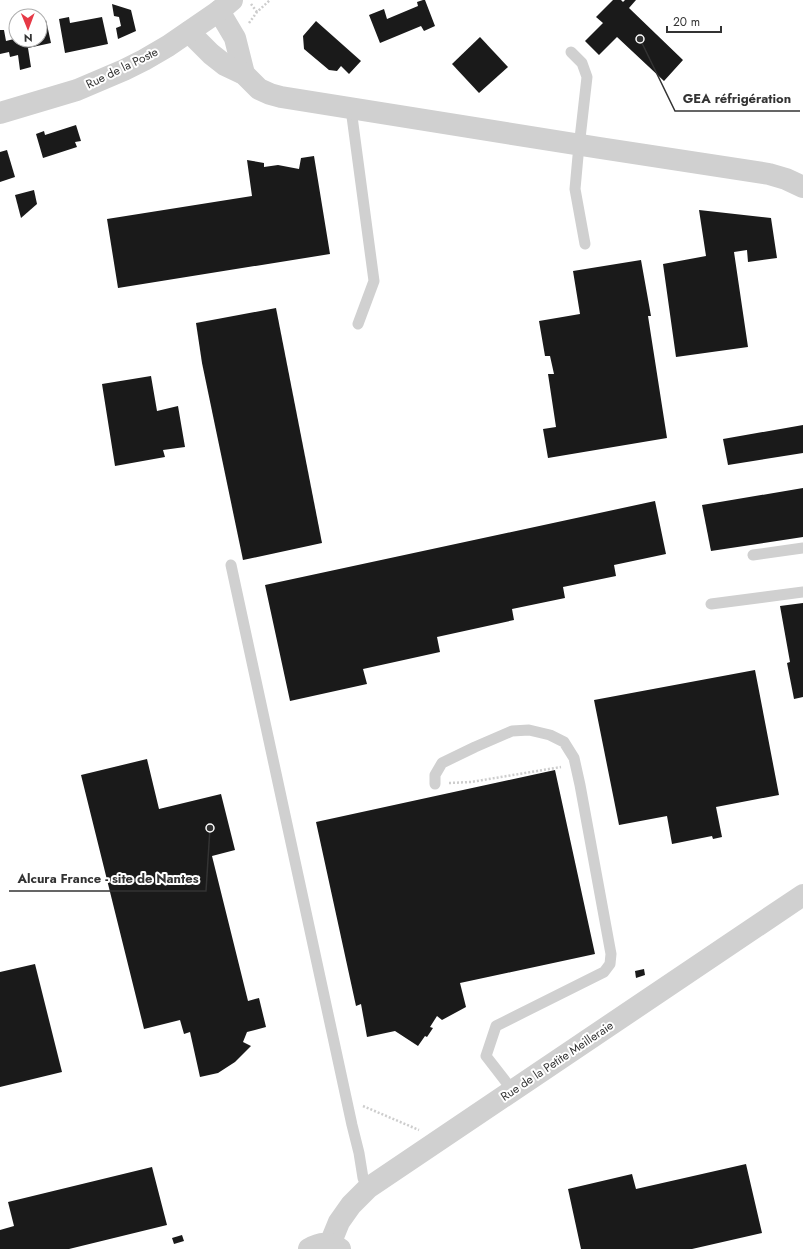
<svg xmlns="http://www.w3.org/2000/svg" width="803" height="1249" font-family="Jost,sans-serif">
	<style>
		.building { fill: #1a1a1a }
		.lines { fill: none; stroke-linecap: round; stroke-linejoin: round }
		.path { stroke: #cdcdcd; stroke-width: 2.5; stroke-dasharray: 2 2; stroke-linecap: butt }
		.service { stroke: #d0d0d0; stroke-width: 11 }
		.minor { stroke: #d0d0d0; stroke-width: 22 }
		.tertiary { stroke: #d0d0d0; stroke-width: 22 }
		.labels { text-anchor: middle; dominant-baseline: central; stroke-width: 4; stroke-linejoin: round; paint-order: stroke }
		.street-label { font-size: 12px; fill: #333; stroke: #fff }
		.leader { fill: none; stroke: #333; stroke-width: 1.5 }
		.callout-dot { fill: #333; stroke: #fff; stroke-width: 1.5 }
		.callout-label { font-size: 13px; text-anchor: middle; font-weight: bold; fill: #333; stroke: #fff; stroke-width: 4; stroke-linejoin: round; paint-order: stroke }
	</style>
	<rect width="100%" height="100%" fill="#fff"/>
	<!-- building -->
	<g class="building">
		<path d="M 423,0 L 425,0 L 435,26 L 424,31 L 421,26 L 380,43 L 369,15 L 384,9 L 387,19 L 418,6 L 417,2 Z"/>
		<path d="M 613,0 L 621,0 L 623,2 L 625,0 L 636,0 L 629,8 L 683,60 L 664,81 L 617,37 L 599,55 L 585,41 L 603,23 L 596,17 Z"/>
		<path d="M 112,4 L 131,10 L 136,31 L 118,39 L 116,28 L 121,26 L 119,17 L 114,16 Z"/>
		<path d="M 69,17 L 70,23 L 102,17 L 108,44 L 65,53 L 59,19 Z"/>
		<path d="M 46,20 L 51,43 L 28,48 L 31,67 L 20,70 L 18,55 L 10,57 L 9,52 L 0,54 L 0,30 L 4,30 L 6,41 L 14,39 L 12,28 L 16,27 L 16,40 L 40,40 L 40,22 Z"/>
		<path d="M 316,21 L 361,61 L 349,74 L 341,66 L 337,71 L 329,70 L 304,49 L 303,36 Z"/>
		<path d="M 480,37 L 508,67 L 479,93 L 452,64 Z"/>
		<path d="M 76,125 L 81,141 L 75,142 L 77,147 L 43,158 L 36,134 L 44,131 L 45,135 Z"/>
		<path d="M 7,150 L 15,177 L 0,182 L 0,152 Z"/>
		<path d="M 314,156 L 330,254 L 118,288 L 107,219 L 252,196 L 247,160 L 264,163 L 264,167 L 278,165 L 299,169 L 301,158 Z"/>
		<path d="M 34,190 L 37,204 L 21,218 L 15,195 Z"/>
		<path d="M 699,210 L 771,218 L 777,258 L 748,262 L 747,250 L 734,252 L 748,347 L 676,357 L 663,264 L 706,256 Z"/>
		<path d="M 641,260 L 651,316 L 648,316 L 667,438 L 548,458 L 543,429 L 556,427 L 548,374 L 554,374 L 550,356 L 545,356 L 539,321 L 580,314 L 573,271 Z"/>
		<path d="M 276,308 L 322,543 L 243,560 L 202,363 L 196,323 Z"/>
		<path d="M 151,376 L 157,411 L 178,406 L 185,447 L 163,450 L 165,457 L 115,466 L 102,384 Z"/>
		<path d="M 803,425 L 803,453 L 728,465 L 723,439 Z"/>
		<path d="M 803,488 L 803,537 L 711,551 L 702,505 Z"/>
		<path d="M 655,501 L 666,554 L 614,565 L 616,576 L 563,587 L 565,598 L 512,609 L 514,620 L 437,637 L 440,652 L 363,669 L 367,684 L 290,701 L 265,585 Z"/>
		<path d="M 803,603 L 803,697 L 794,699 L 787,663 L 790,662 L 780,606 Z"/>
		<path d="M 755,670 L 779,795 L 716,807 L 722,837 L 713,839 L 712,836 L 672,844 L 667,816 L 619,825 L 594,700 Z"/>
		<path d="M 147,759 L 159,809 L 221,794 L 235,850 L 212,856 L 248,1001 L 259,998 L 266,1027 L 247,1032 L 243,1042 L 251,1046 L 235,1062 L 218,1073 L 200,1077 L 190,1032 L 184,1034 L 180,1020 L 144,1029 L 81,775 Z"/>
		<path d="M 555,770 L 595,954 L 460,983 L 466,1007 L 442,1020 L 437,1016 L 430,1027 L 433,1028 L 427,1037 L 425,1036 L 418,1046 L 395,1031 L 367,1037 L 361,1004 L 356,1006 L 316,822 Z"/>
		<path d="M 35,964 L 62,1072 L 0,1087 L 0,972 Z"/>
		<path d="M 644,969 L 645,975 L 636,978 L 635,971 Z"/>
		<path d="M 746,1164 L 762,1233 L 692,1249 L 581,1249 L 568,1189 L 632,1174 L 636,1189 Z"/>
		<path d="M 152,1167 L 167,1225 L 69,1249 L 0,1249 L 0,1230 L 14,1226 L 8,1202 Z"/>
		<path d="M 182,1235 L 184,1241 L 174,1244 L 172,1238 Z"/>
	</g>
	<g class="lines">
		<!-- path -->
		<g class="path">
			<path d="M 251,4 L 257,12"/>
			<path d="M 249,23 L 257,12 L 270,0"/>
			<path d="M 449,783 L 471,782 L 561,767"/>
			<path d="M 363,1106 L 419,1130"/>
		</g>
		<!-- service -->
		<g class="service">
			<path d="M 571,52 L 582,63 L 587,77 L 578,156 L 575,189 L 585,244"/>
			<path d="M 351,109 L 374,281 L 358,324"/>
			<path d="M 753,555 L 803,548"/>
			<path d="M 231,565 L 352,1125 L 359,1153 L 363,1178 L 368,1188"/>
			<path d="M 711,604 L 803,592"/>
			<path d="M 435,784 L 435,775 L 442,763 L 475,747 L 512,731 L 529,730 L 550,735 L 564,742 L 574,758 L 580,785 L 611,954 L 610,964 L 604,972 L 496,1026 L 486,1056 L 513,1091"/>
		</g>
		<!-- minor -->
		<g class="minor">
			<path d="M 219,11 L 235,38 L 244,74"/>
			<path d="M 189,32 L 211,54 L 225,65 L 244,74 L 259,89 L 270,94 L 281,97 L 600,148 L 769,174 L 786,179 L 803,187"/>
			<path d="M 330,1244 L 339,1222 L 351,1205 L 368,1188 L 803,895"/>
			<path d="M 309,1249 C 319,1243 331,1241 340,1249"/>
		</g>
		<!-- tertiary -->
		<path class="tertiary" d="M 0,113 L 77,90 L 124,70 L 144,60 L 168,46 L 219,11 L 232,0"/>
	</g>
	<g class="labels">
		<!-- street labels -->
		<g class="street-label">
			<text transform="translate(122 68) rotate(-26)">Rue de la Poste</text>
			<text transform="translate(557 1061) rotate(-34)">Rue de la Petite Meilleraie</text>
		</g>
	</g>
	<!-- callouts -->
	<path class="leader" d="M640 39L675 111H800M210 828L206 891H9"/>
	<g class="callout-dot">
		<circle cx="640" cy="39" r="4"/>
		<circle cx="210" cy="828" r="4"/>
	</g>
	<g class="callout-label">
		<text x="737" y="103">GEA réfrigération</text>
		<text x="108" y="883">Alcura France - site de Nantes</text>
	</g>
	<!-- north arrow -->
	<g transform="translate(28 28) rotate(179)"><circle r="19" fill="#ffffff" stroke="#adadad"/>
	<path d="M0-3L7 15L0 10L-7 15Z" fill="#e63946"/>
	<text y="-6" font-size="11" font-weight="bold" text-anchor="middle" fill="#333333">N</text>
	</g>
	<!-- scale -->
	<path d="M667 26v6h54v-6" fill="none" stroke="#333333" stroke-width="2"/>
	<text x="673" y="26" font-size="12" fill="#333333" stroke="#ffffff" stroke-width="3" paint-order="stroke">20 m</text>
</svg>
